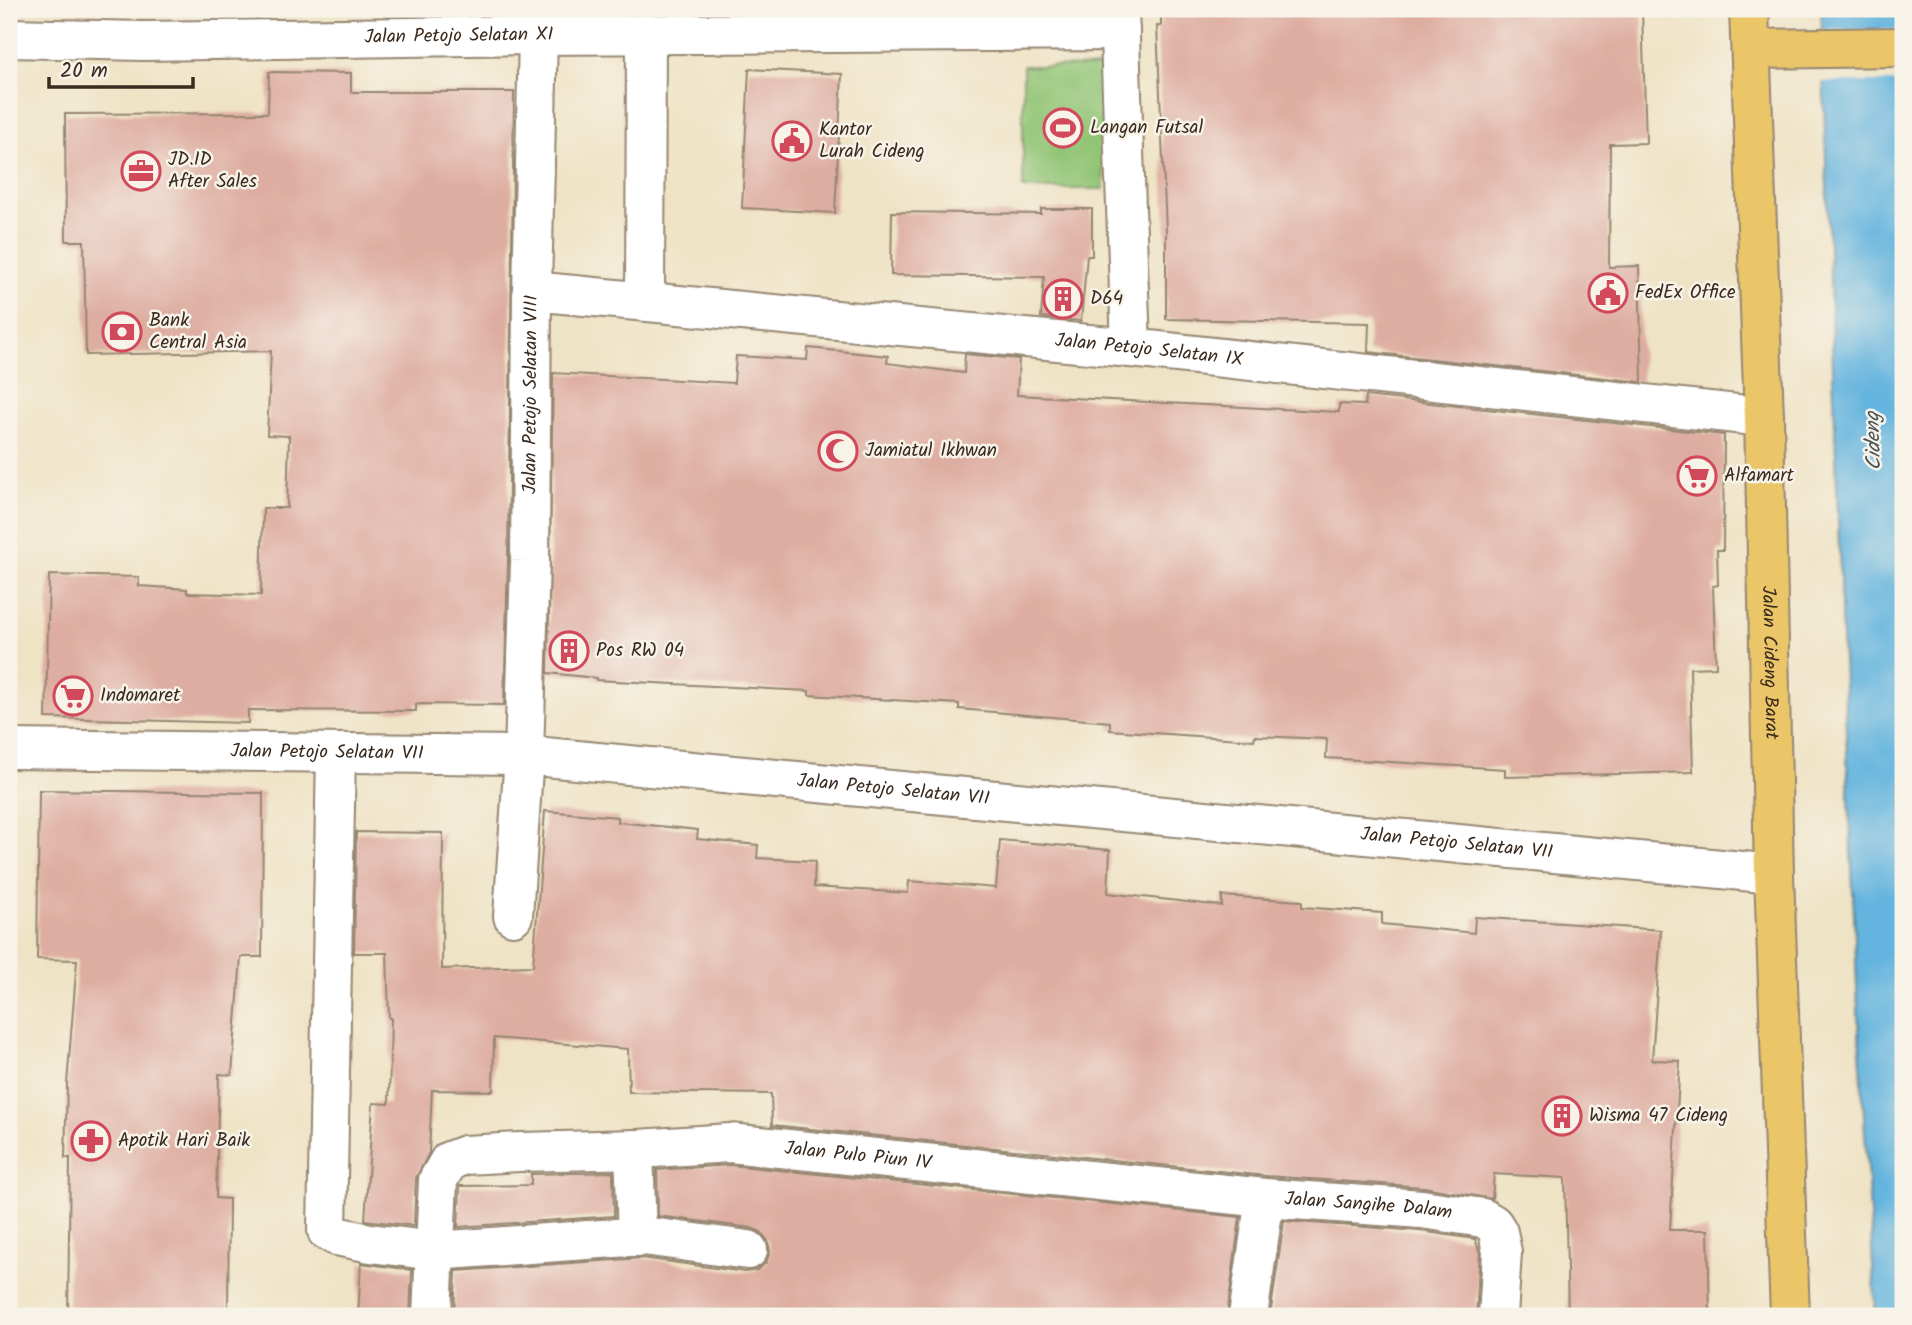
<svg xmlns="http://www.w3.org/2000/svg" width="1912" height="1325" font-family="Kalam,sans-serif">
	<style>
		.green { fill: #91c475; stroke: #66774a; stroke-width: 2 }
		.water { fill: #63b4de; stroke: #4f6f7e; stroke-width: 2 }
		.pier { fill: #efe3c5 }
		.building { fill: #deada1 }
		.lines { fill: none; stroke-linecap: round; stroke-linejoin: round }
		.minor-casing { stroke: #958672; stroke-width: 42 }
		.primary-casing { stroke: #958672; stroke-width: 42 }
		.minor { stroke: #fff; stroke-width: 38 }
		.primary { stroke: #ebc669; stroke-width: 38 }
		.labels { text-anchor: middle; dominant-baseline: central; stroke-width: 5; stroke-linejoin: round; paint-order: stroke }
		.street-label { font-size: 19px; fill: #3b2a1e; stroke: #f7f3e8 }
		.poi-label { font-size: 19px; fill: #3b2a1e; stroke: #f7f3e8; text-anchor: start }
		.water-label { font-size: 21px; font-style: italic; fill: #475358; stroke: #f7f3e8 }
	</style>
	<rect width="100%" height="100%" fill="#f7f3e8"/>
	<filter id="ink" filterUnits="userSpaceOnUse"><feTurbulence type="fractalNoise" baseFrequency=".0143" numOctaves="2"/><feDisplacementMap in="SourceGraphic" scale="14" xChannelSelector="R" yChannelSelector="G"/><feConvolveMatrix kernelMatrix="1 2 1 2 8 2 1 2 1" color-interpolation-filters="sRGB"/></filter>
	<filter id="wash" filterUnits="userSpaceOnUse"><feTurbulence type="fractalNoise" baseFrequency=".00686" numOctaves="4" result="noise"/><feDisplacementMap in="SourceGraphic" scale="28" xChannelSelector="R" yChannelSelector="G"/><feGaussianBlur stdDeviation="1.57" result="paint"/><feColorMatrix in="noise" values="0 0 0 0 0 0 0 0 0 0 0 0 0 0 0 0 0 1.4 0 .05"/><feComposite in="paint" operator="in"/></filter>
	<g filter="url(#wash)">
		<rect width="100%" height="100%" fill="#efe3c5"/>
		<!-- green -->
		<path class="green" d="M 1023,66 L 1103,67 L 1104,189 L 1023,189 Z"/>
		<!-- water -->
		<path class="water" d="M 1821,9 L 1903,9 L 1903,1316 L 1876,1316 L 1859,1032 L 1842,638 Z"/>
		<!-- pier -->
		<path class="pier" d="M 1819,30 L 1903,30 L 1903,82 L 1820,82 Z"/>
		<g id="blocks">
			<!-- building -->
			<g class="building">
				<path d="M 1161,9 L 1642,9 L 1646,143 L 1610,144 L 1609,267 L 1639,266 L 1642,382 L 1368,352 L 1369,323 L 1166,319 L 1166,230 L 1157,26 L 1161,26 Z"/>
				<path d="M 749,69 L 842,74 L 835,213 L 742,208 Z"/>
				<path d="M 269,72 L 351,73 L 351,92 L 514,92 L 508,561 L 504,705 L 416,704 L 416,711 L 248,710 L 248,723 L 46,718 L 49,575 L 139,577 L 139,586 L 187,589 L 187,593 L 261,595 L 263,508 L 287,508 L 289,436 L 267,435 L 271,351 L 86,355 L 84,241 L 66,241 L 65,114 L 268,113 Z"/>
				<path d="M 1041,209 L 1092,209 L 1092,256 L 1087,256 L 1081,321 L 1041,317 L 1044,277 L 891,275 L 892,212 L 1041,214 Z"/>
				<path d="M 808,348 L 888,356 L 887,363 L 964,373 L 965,354 L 1019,359 L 1017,395 L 1339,412 L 1339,404 L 1365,405 L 1366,396 L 1724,435 L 1723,550 L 1717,550 L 1718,585 L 1713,586 L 1716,667 L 1690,668 L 1693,772 L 1505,777 L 1505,769 L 1326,758 L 1327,739 L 1255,736 L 1254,740 L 1110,730 L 1110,722 L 959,709 L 959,704 L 809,695 L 809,691 L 596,680 L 596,678 L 548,673 L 553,373 L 734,383 L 736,356 L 807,360 Z"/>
				<path d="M 39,790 L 263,793 L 262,957 L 241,957 L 232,1075 L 219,1074 L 216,1198 L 229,1199 L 228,1316 L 68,1316 L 70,1158 L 65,1158 L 67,1084 L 77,960 L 37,959 Z"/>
				<path d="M 545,811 L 618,817 L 618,822 L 698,830 L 697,839 L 758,845 L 757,858 L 815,861 L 814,887 L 908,893 L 909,881 L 996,888 L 1000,840 L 1110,850 L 1108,893 L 1222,906 L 1222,896 L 1302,901 L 1302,907 L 1382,913 L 1382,924 L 1474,933 L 1475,917 L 1661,930 L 1652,1060 L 1680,1061 L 1670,1230 L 1708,1230 L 1710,1316 L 1568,1316 L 1565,1178 L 1494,1174 L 1492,1199 L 1424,1187 L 1267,1176 L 772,1125 L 771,1094 L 629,1092 L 628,1049 L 494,1038 L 493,1091 L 432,1090 L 429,1153 L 416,1178 L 414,1226 L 365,1220 L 373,1103 L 389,1104 L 391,1018 L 389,1018 L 387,953 L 354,953 L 356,832 L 443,833 L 442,969 L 533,966 Z"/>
				<path d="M 730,1165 L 1240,1217 L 1227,1316 L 454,1316 L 456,1271 L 642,1258 L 745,1272 L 757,1270 L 766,1263 L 770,1252 L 768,1241 L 761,1232 L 751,1228 L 658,1216 L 657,1170 Z"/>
				<path d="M 613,1172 L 614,1216 L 458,1227 L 460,1186 L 531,1185 L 531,1174 Z"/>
				<path d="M 1284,1221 L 1420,1231 L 1475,1239 L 1480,1253 L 1476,1316 L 1270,1316 Z"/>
				<path d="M 361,1263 L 412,1270 L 410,1316 L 358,1316 Z"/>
			</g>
		</g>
	</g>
	<g filter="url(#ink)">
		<use href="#blocks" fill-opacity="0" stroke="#958672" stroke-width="2"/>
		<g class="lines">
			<!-- minor casing -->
			<g class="minor-casing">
				<g id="minor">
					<path d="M 1119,9 L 1131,348"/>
					<path id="s1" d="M 9,38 L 143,41 L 538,35 L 1120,31"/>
					<path id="s2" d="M 532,291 L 1131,348 L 1764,417"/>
					<path d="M 645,301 L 646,34"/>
					<path id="s3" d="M 9,749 L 524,755 L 1774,874"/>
					<path d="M 336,753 L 327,1231 L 336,1236 L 370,1243 L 435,1251 L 643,1236 L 748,1250"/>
					<path id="s4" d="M 513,916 L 524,755 L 530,561 L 532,291 L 538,35"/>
					<path d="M 634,1149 L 637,1237"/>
					<path id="s5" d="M 432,1316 L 438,1180 L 449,1161 L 465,1155 L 520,1152 L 638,1149 L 730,1143 L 1265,1198 L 1422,1209 L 1483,1218 L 1493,1224 L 1498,1232 L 1502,1252 L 1498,1316"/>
					<path d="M 1248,1316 L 1265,1198"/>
				</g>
			</g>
			<!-- primary casing -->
			<g class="primary-casing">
				<g id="primary">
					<path id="s6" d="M 1749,9 L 1764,417 L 1774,874 L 1790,1316"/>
					<path d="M 1751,49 L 1903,47"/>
				</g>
			</g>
			<!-- minor -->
			<use href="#minor" class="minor"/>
			<!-- primary -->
			<use href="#primary" class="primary"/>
		</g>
	</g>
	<!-- icons -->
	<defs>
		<g id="stadium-ring" transform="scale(2.0125)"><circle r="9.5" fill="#f7f3e8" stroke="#d1495b" stroke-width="1.5"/><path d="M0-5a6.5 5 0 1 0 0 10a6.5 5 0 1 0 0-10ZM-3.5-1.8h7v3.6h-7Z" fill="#d1495b"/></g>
		<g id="civic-ring" transform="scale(2.0125)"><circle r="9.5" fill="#f7f3e8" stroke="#d1495b" stroke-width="1.5"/><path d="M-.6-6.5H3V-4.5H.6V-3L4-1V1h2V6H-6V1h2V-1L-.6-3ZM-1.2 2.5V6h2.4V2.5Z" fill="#d1495b"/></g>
		<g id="office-ring" transform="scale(2.0125)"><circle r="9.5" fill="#f7f3e8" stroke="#d1495b" stroke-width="1.5"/><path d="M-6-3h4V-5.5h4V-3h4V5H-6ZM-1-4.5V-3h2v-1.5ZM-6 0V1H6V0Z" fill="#d1495b"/></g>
		<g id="building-ring" transform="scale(2.0125)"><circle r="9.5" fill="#f7f3e8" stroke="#d1495b" stroke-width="1.5"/><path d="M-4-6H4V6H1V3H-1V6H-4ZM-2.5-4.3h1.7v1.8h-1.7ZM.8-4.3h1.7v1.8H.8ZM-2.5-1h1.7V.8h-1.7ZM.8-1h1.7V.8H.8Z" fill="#d1495b"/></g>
		<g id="bank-ring" transform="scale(2.0125)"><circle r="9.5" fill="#f7f3e8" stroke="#d1495b" stroke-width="1.5"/><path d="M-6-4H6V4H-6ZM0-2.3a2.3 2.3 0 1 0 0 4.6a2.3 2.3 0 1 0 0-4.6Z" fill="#d1495b"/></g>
		<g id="mosque-ring" transform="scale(2.0125)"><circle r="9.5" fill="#f7f3e8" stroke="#d1495b" stroke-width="1.5"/><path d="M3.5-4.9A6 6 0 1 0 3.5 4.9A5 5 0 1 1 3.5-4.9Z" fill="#d1495b"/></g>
		<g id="supermarket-ring" transform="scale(2.0125)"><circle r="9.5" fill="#f7f3e8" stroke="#d1495b" stroke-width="1.5"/><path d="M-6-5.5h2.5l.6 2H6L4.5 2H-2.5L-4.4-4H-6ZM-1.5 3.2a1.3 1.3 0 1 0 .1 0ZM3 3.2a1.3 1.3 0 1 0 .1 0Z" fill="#d1495b"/></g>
		<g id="pharmacy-ring" transform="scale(2.0125)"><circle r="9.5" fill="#f7f3e8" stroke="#d1495b" stroke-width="1.5"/><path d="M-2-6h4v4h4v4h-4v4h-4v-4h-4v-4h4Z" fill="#d1495b"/></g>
	</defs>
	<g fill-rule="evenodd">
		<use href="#stadium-ring" x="1063" y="128"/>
		<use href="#civic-ring" x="792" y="141"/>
		<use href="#office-ring" x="141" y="171"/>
		<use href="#civic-ring" x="1608" y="293"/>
		<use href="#building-ring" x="1063" y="299"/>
		<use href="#bank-ring" x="122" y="332"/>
		<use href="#mosque-ring" x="838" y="451"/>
		<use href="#supermarket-ring" x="1697" y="476"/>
		<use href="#building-ring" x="569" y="651"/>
		<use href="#supermarket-ring" x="73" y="696"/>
		<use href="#building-ring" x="1562" y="1116"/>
		<use href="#pharmacy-ring" x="91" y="1141"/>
	</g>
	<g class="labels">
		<!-- street labels -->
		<g class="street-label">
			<text stroke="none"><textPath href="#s1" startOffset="450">Jalan Petojo Selatan XI</textPath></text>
			<text stroke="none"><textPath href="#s2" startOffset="620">Jalan Petojo Selatan IX</textPath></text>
			<text stroke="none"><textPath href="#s4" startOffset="522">Jalan Petojo Selatan VIII</textPath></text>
			<text stroke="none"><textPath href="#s6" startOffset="654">Jalan Cideng Barat</textPath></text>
			<text stroke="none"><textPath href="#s3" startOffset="318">Jalan Petojo Selatan VII</textPath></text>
			<text stroke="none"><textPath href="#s3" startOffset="886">Jalan Petojo Selatan VII</textPath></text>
			<text stroke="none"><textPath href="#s3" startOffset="1452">Jalan Petojo Selatan VII</textPath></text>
			<text stroke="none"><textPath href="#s5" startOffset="569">Jalan Pulo Piun IV</textPath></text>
			<text stroke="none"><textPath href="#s5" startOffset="1082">Jalan Sangihe Dalam</textPath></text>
		</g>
		<!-- poi labels -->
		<g class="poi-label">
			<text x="1090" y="128">Langan Futsal</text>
			<text x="819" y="130">Kantor<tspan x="819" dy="22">Lurah Cideng</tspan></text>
			<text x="168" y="160">JD.ID<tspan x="168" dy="22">After Sales</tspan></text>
			<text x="1635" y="293">FedEx Office</text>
			<text x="1090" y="299">D64</text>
			<text x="149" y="321">Bank<tspan x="149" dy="22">Central Asia</tspan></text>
			<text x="865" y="451">Jamiatul Ikhwan</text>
			<text x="1724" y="476">Alfamart</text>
			<text x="596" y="651">Pos RW 04</text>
			<text x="100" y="696">Indomaret</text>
			<text x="1589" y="1116">Wisma 47 Cideng</text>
			<text x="118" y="1141">Apotik Hari Baik</text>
		</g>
		<!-- water labels -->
		<g class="water-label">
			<text transform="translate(1874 441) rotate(-92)">Cideng</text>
		</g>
	</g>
	<!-- margin -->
	<rect width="1912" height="1325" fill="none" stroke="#f7f3e8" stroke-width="35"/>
	<!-- scale -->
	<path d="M49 77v10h144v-10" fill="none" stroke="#3b2a1e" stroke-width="3.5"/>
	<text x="60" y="77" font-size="21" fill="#3b2a1e" stroke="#f7f3e8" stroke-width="5" paint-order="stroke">20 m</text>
</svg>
